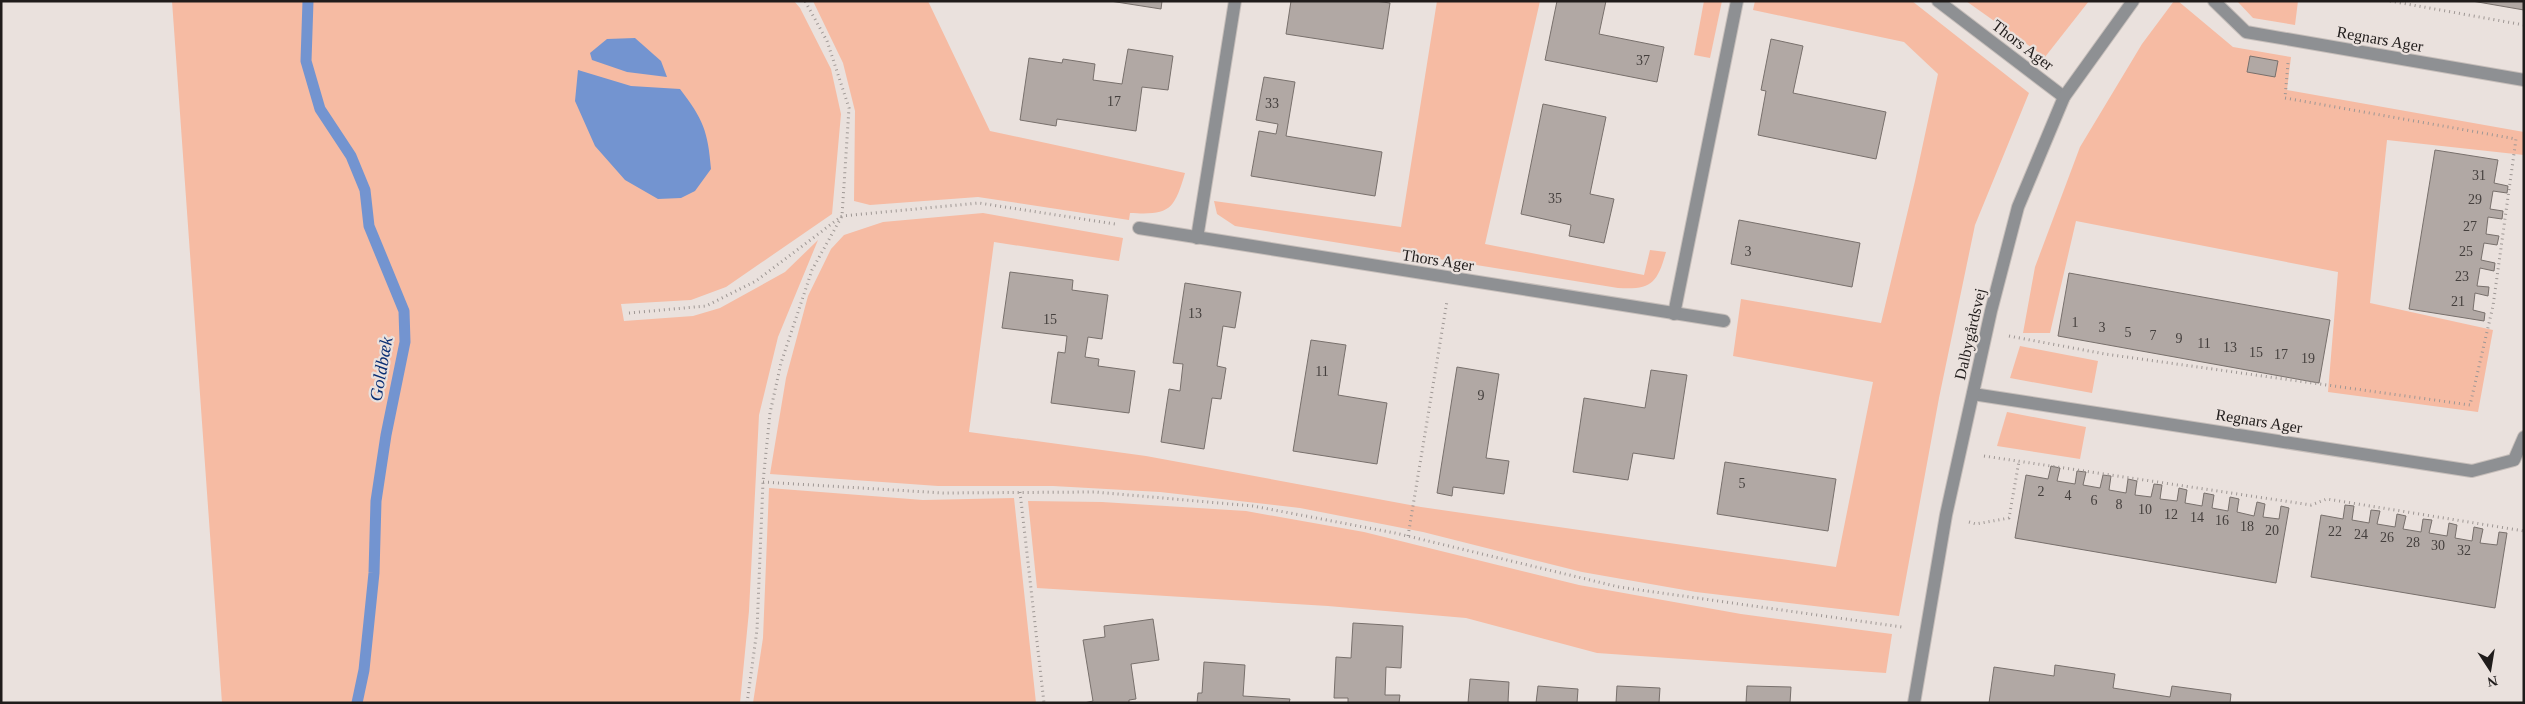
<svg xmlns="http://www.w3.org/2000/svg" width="2525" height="704" font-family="Georgia,serif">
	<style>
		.green { fill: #f6bba3 }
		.water { fill: #7394d0 }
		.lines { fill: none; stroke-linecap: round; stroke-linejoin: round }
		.stream { stroke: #7394d0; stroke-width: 11 }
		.building { fill: #b1a8a4; stroke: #78706c }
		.minor-casing { stroke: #c6beba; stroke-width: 14 }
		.path { stroke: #9e9794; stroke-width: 3; stroke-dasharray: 1 4; stroke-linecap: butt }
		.minor { stroke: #8e9093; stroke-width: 12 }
		.labels { text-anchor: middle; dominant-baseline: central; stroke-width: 4.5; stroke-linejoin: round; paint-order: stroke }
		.number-label { font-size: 14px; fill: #443f3d }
		.street-label { font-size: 16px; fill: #201c1b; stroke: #eae1dd }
		.water-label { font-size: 18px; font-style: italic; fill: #092e73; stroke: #eae1dd }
	</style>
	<rect width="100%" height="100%" fill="#eae1dd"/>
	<!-- green -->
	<g class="green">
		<path d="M 172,1 L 794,1 L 800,8 L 831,69 L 841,114 L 832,214 L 726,287 L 691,300 L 621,304 L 624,321 L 693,316 L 720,308 L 785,272 L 818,240 L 778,337 L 759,415 L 749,611 L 740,703 L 222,703 Z"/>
		<path d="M 813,1 L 928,1 L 990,131 L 1185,173 C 1174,211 1169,215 1130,213 L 1129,220 L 978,197 L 870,205 L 854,201 L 855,111 L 843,63 Z"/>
		<path d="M 1437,1 L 1540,1 L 1485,244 L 1644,275 L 1650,250 L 1666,252 C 1657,284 1651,290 1618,288 L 1235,226 L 1217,214 L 1214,201 L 1401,227 Z"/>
		<path d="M 1704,1 L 1722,1 L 1710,58 L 1694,55 Z"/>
		<path d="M 1755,1 L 1912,1 L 2029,93 L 1975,225 L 1939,398 L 1899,616 L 1696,592 L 1582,572 L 1423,532 L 1300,508 L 1160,492 L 1053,486 L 938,486 L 770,474 L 786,378 L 808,296 L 831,249 L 844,235 L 883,222 L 983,213 L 1123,238 L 1119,261 L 994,242 L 969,432 L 1146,456 L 1421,507 L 1836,567 L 1873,382 L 1733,356 L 1741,299 L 1881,323 L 1915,181 L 1938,74 L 1904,42 L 1753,10 Z"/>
		<path d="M 1966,1 L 2089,1 L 2045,57 Z"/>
		<path d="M 2174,1 L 2178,1 L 2233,47 L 2291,57 L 2287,90 L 2524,132 L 2524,155 L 2387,140 L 2370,303 L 2493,330 L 2478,412 L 2328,392 L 2338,272 L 2076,221 L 2050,333 L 2023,333 L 2035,267 L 2080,147 L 2142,44 Z"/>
		<path d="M 2237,1 L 2298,1 L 2295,25 L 2253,18 Z"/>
		<path d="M 2020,346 L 2098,361 L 2092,393 L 2010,378 Z"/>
		<path d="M 2007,412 L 2086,427 L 2080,459 L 1997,446 Z"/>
		<path d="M 769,488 L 923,500 L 1014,498 L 1036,703 L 753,703 L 763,638 Z"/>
		<path d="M 1028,501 L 1102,502 L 1246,511 L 1364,532 L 1579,585 L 1741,614 L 1892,634 L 1886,673 L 1597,653 L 1466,618 L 1328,606 L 1037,588 Z"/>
	</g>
	<!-- water -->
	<g class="water">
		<path d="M 635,38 L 661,61 L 667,77 L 627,72 L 592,60 L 590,53 L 607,39 Z"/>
		<path d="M 578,70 L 631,86 L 680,89 C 703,119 708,131 711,169 L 695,191 L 681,198 L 658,199 L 625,180 L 595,146 L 575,101 Z"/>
	</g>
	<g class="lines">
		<!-- stream -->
		<path class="stream" d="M 308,1 L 306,61 L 320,109 L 351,156 L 365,190 L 369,226 L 404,311 L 405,342 L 386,435 L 376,501 L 374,573 L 364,670 L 357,703"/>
	</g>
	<!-- building -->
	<g class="building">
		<path d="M 1110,1 L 1162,1 L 1161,9 Z"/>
		<path d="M 1291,1 L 1375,1 L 1390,3 L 1383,49 L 1286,34 Z"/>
		<path d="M 1557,1 L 1606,1 L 1599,34 L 1664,47 L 1657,82 L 1545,60 Z"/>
		<path d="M 2472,1 L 2524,1 L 2524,10 Z"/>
		<path d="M 1771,39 L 1803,46 L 1793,93 L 1886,112 L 1876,159 L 1758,135 L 1766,91 L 1761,90 Z"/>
		<path d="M 1128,49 L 1173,56 L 1168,90 L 1142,87 L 1136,131 L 1057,119 L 1056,126 L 1020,120 L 1029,58 L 1062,63 L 1063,59 L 1095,64 L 1093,80 L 1122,84 Z"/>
		<path d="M 2250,56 L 2278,61 L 2275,77 L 2247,72 Z"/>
		<path d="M 1264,77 L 1295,82 L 1286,136 L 1382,152 L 1375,196 L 1251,176 L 1259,131 L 1276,134 L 1278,124 L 1256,120 Z"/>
		<path d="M 1543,104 L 1606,117 L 1590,194 L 1614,199 L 1604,243 L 1569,236 L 1571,225 L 1521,214 Z"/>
		<path d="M 2435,150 L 2498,160 L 2494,183 L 2508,186 L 2507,193 L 2493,191 L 2490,209 L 2503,211 L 2502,219 L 2488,217 L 2486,234 L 2499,236 L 2497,245 L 2484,243 L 2481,260 L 2495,263 L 2494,271 L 2480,268 L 2477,286 L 2489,287 L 2488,296 L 2475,293 L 2473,310 L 2485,313 L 2484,321 L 2409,309 Z"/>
		<path d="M 1739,220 L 1860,243 L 1852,287 L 1731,264 Z"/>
		<path d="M 1010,272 L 1073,280 L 1072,290 L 1108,295 L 1102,339 L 1088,337 L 1085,357 L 1099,359 L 1098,366 L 1135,371 L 1129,413 L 1051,403 L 1058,352 L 1065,353 L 1067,336 L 1002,328 Z"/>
		<path d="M 2069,273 L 2330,320 L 2319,383 L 2058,336 Z"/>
		<path d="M 1185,283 L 1241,292 L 1235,328 L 1223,326 L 1217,366 L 1226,368 L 1221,399 L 1212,398 L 1204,449 L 1161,442 L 1169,389 L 1180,391 L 1183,364 L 1173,363 Z"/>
		<path d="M 1311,340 L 1346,345 L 1338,395 L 1387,403 L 1377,464 L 1293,451 Z"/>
		<path d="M 1457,367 L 1499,374 L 1486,458 L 1509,461 L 1504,494 L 1453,487 L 1452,496 L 1437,493 Z"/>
		<path d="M 1651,370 L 1687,375 L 1674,459 L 1633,453 L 1628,480 L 1573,472 L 1584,398 L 1645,408 Z"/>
		<path d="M 1725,462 L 1836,479 L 1828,531 L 1717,514 Z"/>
		<path d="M 2051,466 L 2060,468 L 2057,481 L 2075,484 L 2077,471 L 2086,472 L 2083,485 L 2100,488 L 2103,475 L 2111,476 L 2109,490 L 2126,493 L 2128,479 L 2137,481 L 2135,495 L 2151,497 L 2154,484 L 2162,485 L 2160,499 L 2177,501 L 2179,488 L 2187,490 L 2185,503 L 2202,506 L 2204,493 L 2214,495 L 2212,508 L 2228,511 L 2230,497 L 2239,499 L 2237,512 L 2254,516 L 2257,502 L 2265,504 L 2263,517 L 2279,519 L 2281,506 L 2289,508 L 2276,583 L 2015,538 L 2026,475 L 2048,479 Z"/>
		<path d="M 2345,505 L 2354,506 L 2352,520 L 2369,523 L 2371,510 L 2380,511 L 2377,524 L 2395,527 L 2397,514 L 2406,516 L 2403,529 L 2421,532 L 2423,519 L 2432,520 L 2429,533 L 2447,536 L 2449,523 L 2457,525 L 2455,538 L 2472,541 L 2474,527 L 2483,529 L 2480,543 L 2497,545 L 2499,532 L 2507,533 L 2495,608 L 2311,577 L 2321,515 L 2343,519 Z"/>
		<path d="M 1153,619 L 1159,660 L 1131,664 L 1136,699 L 1129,700 L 1129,703 L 1084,703 L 1093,701 L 1083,640 L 1105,637 L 1104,626 Z"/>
		<path d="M 1353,623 L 1403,626 L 1401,668 L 1386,667 L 1385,695 L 1400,695 L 1399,703 L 1348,703 L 1348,698 L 1334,698 L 1336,657 L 1351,658 Z"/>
		<path d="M 1204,662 L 1245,665 L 1243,696 L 1290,699 L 1289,703 L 1197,703 L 1198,693 L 1202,693 Z"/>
		<path d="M 2055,665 L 2115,674 L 2113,688 L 2170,697 L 2172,686 L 2231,694 L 2230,703 L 1989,703 L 1994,667 L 2054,676 Z"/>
		<path d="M 1470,679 L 1509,682 L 1508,702 L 1513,703 L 1468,703 Z"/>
		<path d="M 1538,686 L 1578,689 L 1577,703 L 1536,703 Z"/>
		<path d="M 1617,686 L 1660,688 L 1659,703 L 1616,703 Z"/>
		<path d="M 1747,686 L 1791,687 L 1790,703 L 1746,703 Z"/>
	</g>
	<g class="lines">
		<!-- minor casing -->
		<g class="minor-casing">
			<g id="minor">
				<path d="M 1938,1 L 2064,97"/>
				<path d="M 2214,1 L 2246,32 L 2524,80"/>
				<path d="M 1139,228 L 1724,321"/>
				<path d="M 1197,238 L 1235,1"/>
				<path d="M 1674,314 L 1737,1"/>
				<path d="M 1973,394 L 2472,471 L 2514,460 L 2524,437"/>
				<path d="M 1914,703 L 1946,515 L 1991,311 L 2018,207 L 2064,97 L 2133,1"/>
			</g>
		</g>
		<!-- path -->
		<g class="path">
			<path d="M 2390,1 L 2524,25"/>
			<path d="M 629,313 L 706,306 L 756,281 L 842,216 L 979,203 L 1115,224"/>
			<path d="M 2009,336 L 2105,354 L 2470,405 L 2493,306 L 2516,139 L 2285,98 L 2288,63"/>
			<path d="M 1984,456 L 2311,505 L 2327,499 L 2524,531"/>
			<path d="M 763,482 L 943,493 L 1095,492 L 1253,506 L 1395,533 L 1619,587 L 1902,627"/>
			<path d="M 1020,492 L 1044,703"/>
			<path d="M 1969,522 L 1976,524 L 2009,518 L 2019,461"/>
			<path d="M 1408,536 L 1447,301"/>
			<path d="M 747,703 L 757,630 L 763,482 L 770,413 L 781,363 L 812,270 L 842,216 L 849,108 L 827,41 L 805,1"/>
		</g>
		<!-- minor -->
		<use href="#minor" class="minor"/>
	</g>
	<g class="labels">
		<!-- number labels -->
		<g class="number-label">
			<text x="1643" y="60">37</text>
			<text x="1114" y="101">17</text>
			<text x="1272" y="103">33</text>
			<text x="2479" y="175">31</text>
			<text x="1555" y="198">35</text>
			<text x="2475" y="199">29</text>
			<text x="2470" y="226">27</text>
			<text x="1748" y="251">3</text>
			<text x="2466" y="251">25</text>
			<text x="2462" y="276">23</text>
			<text x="2458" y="301">21</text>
			<text x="1195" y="313">13</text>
			<text x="1050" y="319">15</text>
			<text x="2075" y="322">1</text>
			<text x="2102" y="327">3</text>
			<text x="2128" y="332">5</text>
			<text x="2153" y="335">7</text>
			<text x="2179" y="338">9</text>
			<text x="2204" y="343">11</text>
			<text x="2230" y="347">13</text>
			<text x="2256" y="352">15</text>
			<text x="2281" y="354">17</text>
			<text x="2308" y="358">19</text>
			<text x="1322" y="371">11</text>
			<text x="1481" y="395">9</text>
			<text x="1742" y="483">5</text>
			<text x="2041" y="491">2</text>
			<text x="2068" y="495">4</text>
			<text x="2094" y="500">6</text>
			<text x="2119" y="504">8</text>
			<text x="2145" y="509">10</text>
			<text x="2171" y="514">12</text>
			<text x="2197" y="517">14</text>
			<text x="2222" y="520">16</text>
			<text x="2247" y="526">18</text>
			<text x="2272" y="530">20</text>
			<text x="2335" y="531">22</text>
			<text x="2361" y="534">24</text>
			<text x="2387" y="537">26</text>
			<text x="2413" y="542">28</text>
			<text x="2438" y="545">30</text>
			<text x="2464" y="550">32</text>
		</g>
		<!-- street labels -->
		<g class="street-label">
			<text transform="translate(2380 39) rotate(10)">Regnars Ager</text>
			<text transform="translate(2023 45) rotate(37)">Thors Ager</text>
			<text transform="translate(1438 260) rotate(9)">Thors Ager</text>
			<text transform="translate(1970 334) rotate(-77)">Dalbygårdsvej</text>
			<text transform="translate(2259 421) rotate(9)">Regnars Ager</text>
		</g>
		<!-- water labels -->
		<g class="water-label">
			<text transform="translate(381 369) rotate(-80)">Goldbæk</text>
		</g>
	</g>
	<!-- border -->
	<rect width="2525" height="704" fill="none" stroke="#201c1b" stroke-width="5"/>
	<!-- north arrow -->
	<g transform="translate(2490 669) rotate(168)" stroke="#eae1dd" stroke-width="4" paint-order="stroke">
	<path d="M0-4L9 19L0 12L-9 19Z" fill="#201c1b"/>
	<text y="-8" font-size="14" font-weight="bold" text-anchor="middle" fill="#201c1b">N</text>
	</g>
</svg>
